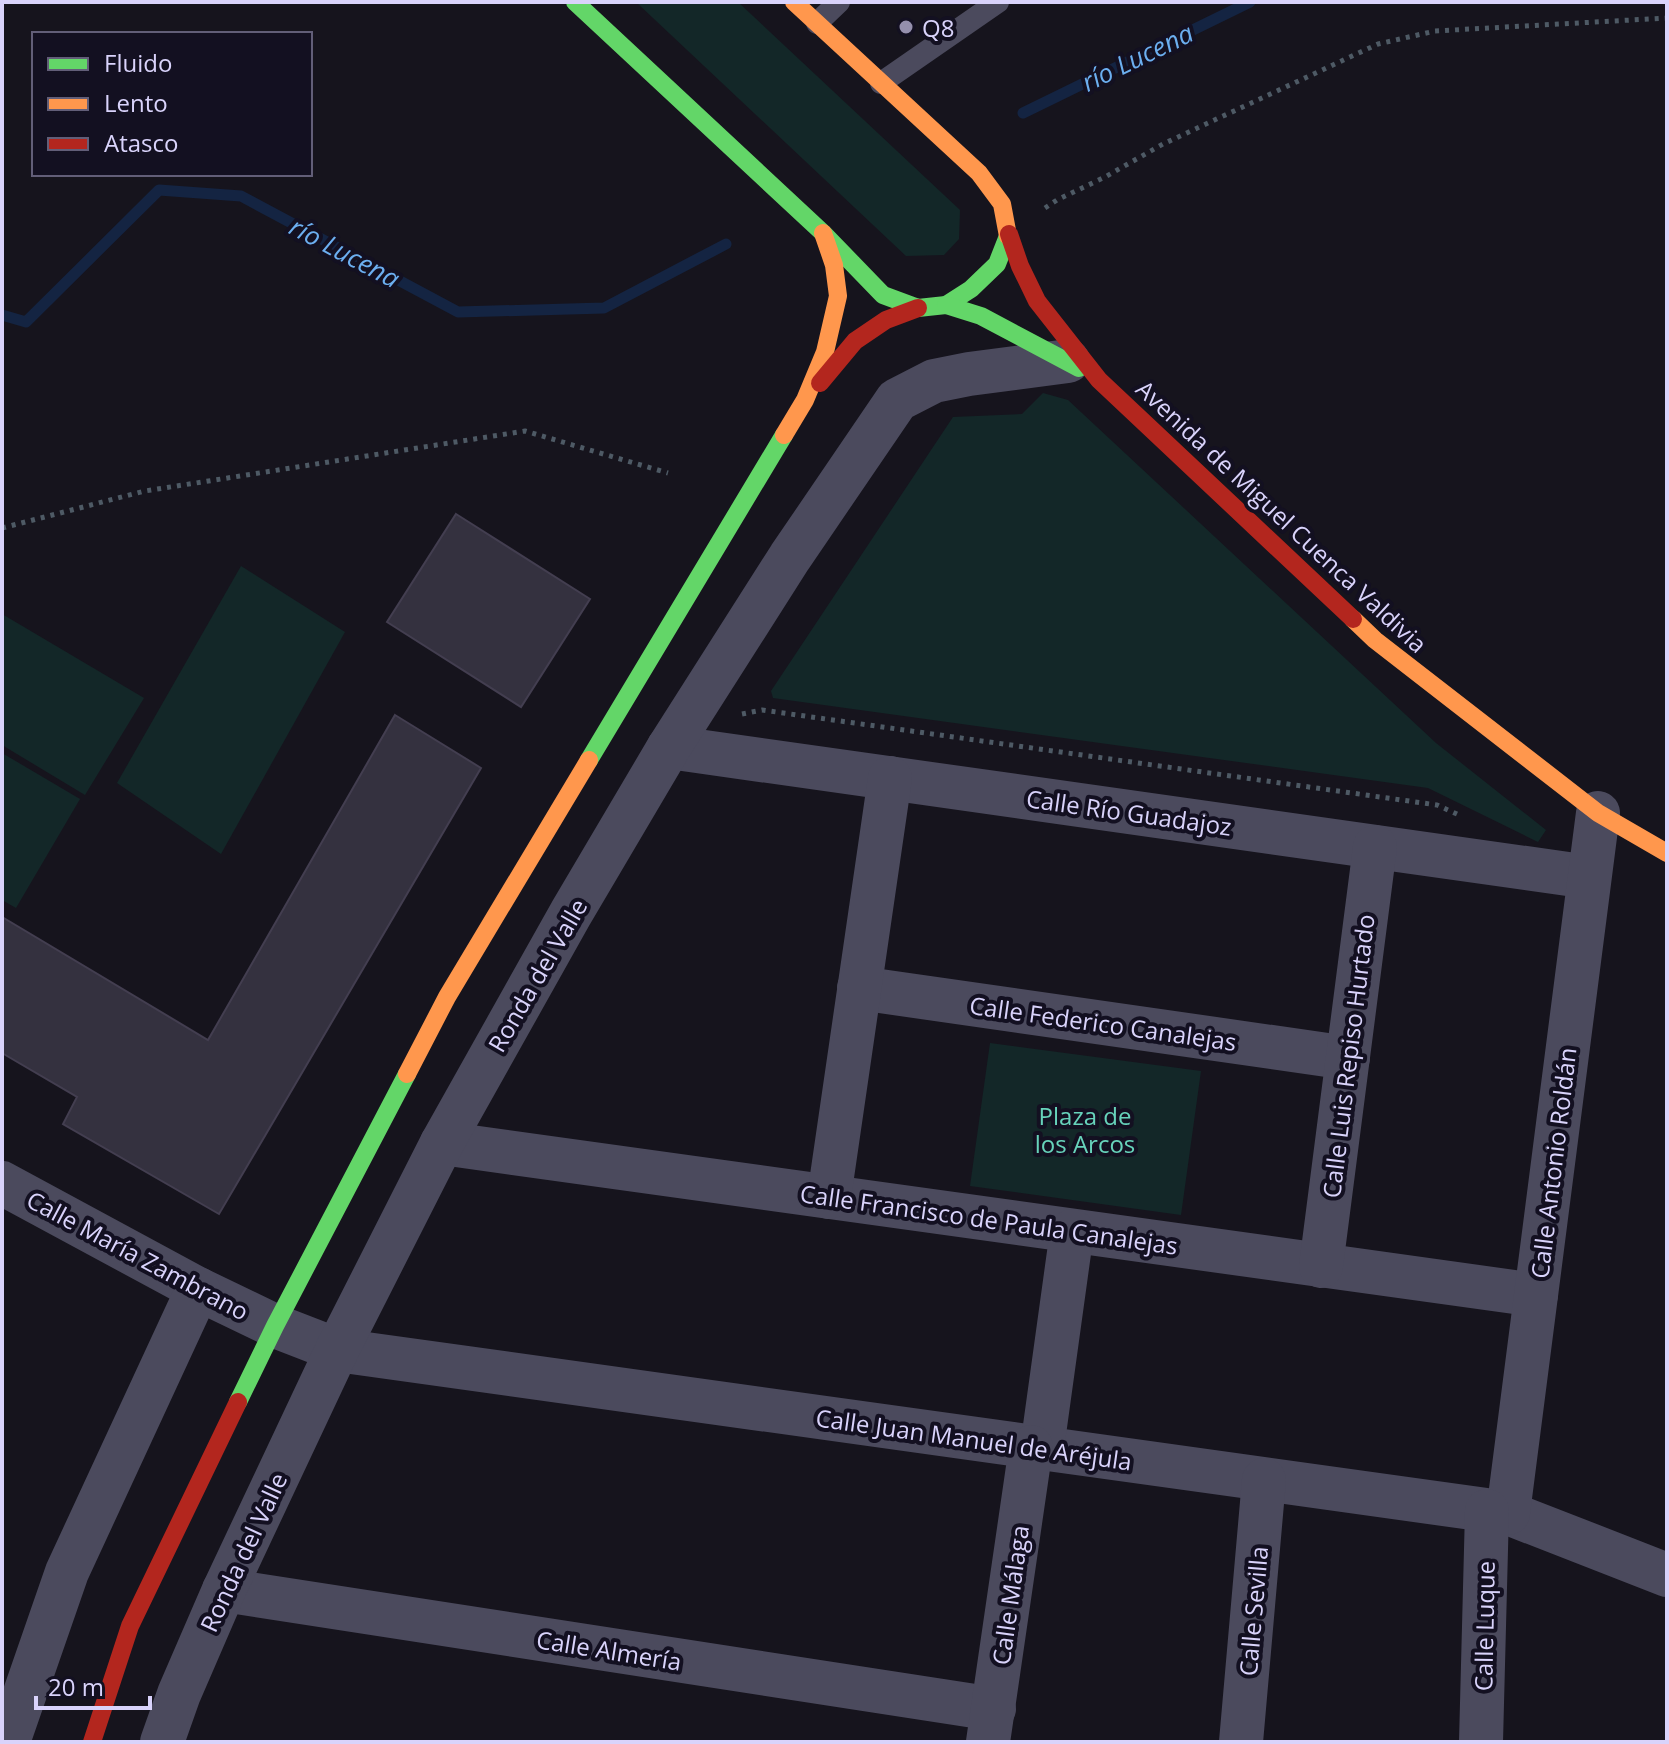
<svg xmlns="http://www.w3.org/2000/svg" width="1669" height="1744" font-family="'Open Sans',sans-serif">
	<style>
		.green { fill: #132728 }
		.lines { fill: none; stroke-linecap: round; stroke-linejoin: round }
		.stream { stroke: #142442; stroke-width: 11 }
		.building { fill: #34313f; stroke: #433e50; stroke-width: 2 }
		.path { stroke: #4e5a65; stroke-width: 5; stroke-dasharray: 4 6; stroke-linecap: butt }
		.lane { stroke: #4b4a5d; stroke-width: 22 }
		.street { stroke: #4b4a5d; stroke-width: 44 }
		.fast { stroke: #63d668; stroke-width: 18 }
		.slow { stroke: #ff974d; stroke-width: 18 }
		.jam { stroke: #b3261e; stroke-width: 18 }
		.poi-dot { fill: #9590ad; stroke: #131021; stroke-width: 3 }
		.labels { text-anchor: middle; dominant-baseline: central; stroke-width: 8; stroke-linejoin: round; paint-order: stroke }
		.poi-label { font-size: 24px; fill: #d9d3fb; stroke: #131021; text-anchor: start }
		.street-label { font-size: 24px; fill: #d9d3fb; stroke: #131021 }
		.park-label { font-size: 24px; fill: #67d3bb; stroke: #131021 }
		.water-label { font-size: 26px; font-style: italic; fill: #6caff0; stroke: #131021 }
	</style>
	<rect width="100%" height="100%" fill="#16141d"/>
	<!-- green -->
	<g class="green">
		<path d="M 636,2 L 738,2 L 960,210 L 959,239 L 944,255 L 906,256 Z"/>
		<path d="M 1043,393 L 1068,400 L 1436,743 L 1546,830 L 1538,842 L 1428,788 L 773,698 L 771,691 L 953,417 L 1022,414 Z"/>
		<path d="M 241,566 L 345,632 L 221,854 L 117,783 Z"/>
		<path d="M 2,614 L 144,698 L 85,795 L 2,745 Z"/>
		<path d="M 2,753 L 80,799 L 16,908 L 2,900 Z"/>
		<path d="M 990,1043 L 1201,1071 L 1181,1215 L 970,1186 Z"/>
	</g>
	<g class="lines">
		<!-- stream -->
		<g class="stream">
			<path d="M 1023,113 L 1250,2"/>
			<path d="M 2,315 L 26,322 L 159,190 L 241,196 L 458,312 L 604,308 L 726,244"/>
		</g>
	</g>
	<!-- building -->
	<g class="building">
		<path d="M 456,514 L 590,599 L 521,707 L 387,622 Z"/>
		<path d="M 395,715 L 481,768 L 219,1214 L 63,1124 L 77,1097 L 2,1053 L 2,917 L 208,1040 Z"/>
	</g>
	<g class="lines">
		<!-- path -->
		<g class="path">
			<path d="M 1045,208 L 1057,200 L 1105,177 L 1163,144 L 1378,44 L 1435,31 L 1667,18"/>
			<path d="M 2,528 L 145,491 L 525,431 L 668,473"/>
			<path d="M 742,714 L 762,710 L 1437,805 L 1459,815"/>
		</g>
		<!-- lane -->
		<g class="lane">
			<path d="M 817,23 L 839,2"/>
			<path d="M 881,83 L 998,2"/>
		</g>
		<!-- street -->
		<g class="street">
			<path d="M 669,747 L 1589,877"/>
			<path d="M 859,988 L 1348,1058"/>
			<path d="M 442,1143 L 1536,1295"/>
			<path d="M 2,1183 L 198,1289 L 275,1326 L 337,1350 L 1508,1513 L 1667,1575"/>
			<path d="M 829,1197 L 890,778"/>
			<path d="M 1321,1266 L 1375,847"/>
			<path d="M 1042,1448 L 1072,1231"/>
			<path d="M 1508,1513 L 1598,813"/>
			<path d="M 224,1590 L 994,1709"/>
			<path d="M 8,1742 L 67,1572 L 198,1289"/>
			<path d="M 162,1742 L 179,1694 L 224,1590 L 337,1350 L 442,1143 L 571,913 L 669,747 L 790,557 L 897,400 L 934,381 L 969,374 L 1068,361"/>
			<path d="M 988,1742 L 1031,1447"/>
			<path d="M 1241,1742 L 1264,1480"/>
			<path d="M 1481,1742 L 1487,1511"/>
		</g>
		<!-- fast -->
		<g class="fast">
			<path d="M 575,2 L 823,233 L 883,295 L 918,308 L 946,305 L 971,289 L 997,264 L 1008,236"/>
			<path d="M 946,305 L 981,316 L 1079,368"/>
			<path d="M 589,760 L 784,435"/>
			<path d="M 238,1402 L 275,1326 L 407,1074"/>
		</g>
		<!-- slow -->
		<g class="slow">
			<path d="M 794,2 L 979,173 L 1002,204 L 1008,236"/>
			<path d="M 784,435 L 805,400 L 825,352 L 838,296 L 834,265 L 823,233"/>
			<path d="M 1353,619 L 1375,640 L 1598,813 L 1667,853"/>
			<path d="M 407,1074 L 447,997 L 589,760"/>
		</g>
		<!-- jam -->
		<g class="jam">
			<path d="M 1009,234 L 1020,266 L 1037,301 L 1099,380 L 1353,619"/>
			<path d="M 820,383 L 855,341 L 886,320 L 918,308"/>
			<path d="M 92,1742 L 130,1626 L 238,1402"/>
		</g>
	</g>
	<!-- markers -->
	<circle class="poi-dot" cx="906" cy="27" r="8"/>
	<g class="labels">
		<!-- poi labels -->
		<g class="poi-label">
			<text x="922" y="27">Q8</text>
		</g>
		<!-- street labels -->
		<g class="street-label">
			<text transform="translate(1282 516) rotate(43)">Avenida de Miguel Cuenca Valdivia</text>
			<text transform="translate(1129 812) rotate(8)">Calle Río Guadajoz</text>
			<text transform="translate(537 975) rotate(-60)">Ronda del Valle</text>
			<text transform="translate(1103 1023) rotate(8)">Calle Federico Canalejas</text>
			<text transform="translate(1348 1056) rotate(-83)">Calle Luis Repiso Hurtado</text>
			<text transform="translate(1553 1163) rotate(-83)">Calle Antonio Roldán</text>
			<text transform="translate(989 1219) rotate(8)">Calle Francisco de Paula Canalejas</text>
			<text transform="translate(138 1255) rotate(28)">Calle María Zambrano</text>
			<text transform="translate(974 1439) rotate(8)">Calle Juan Manuel de Aréjula</text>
			<text transform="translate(243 1552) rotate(-65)">Ronda del Valle</text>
			<text transform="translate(1010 1595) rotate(-82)">Calle Málaga</text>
			<text transform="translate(1253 1611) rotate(-85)">Calle Sevilla</text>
			<text transform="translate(1484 1626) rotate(-89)">Calle Luque</text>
			<text transform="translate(609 1650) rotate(9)">Calle Almería</text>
		</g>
		<!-- park labels -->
		<g class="park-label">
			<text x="1085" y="1115">Plaza de<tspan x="1085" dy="28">los Arcos</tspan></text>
		</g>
		<!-- water labels -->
		<g class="water-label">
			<text transform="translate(1137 57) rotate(-26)">río Lucena</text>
			<text transform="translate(345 252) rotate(28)">río Lucena</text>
		</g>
	</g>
	<!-- border -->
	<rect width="1669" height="1744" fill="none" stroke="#d9d3fb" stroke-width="8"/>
	<!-- legend -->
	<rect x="32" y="32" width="280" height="144" fill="#131021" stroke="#625e78" stroke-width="2"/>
	<rect x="48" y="58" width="40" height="12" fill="#63d668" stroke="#625e78" stroke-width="2"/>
	<text x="104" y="72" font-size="24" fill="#d9d3fb">Fluido</text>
	<rect x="48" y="98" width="40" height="12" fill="#ff974d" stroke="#625e78" stroke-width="2"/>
	<text x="104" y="112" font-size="24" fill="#d9d3fb">Lento</text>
	<rect x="48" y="138" width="40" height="12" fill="#b3261e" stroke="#625e78" stroke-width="2"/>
	<text x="104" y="152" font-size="24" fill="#d9d3fb">Atasco</text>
	<!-- scale -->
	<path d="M36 1696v12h114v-12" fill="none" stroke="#d9d3fb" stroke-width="4"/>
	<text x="48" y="1696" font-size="24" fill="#d9d3fb" stroke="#131021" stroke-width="6" paint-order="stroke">20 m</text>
</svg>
